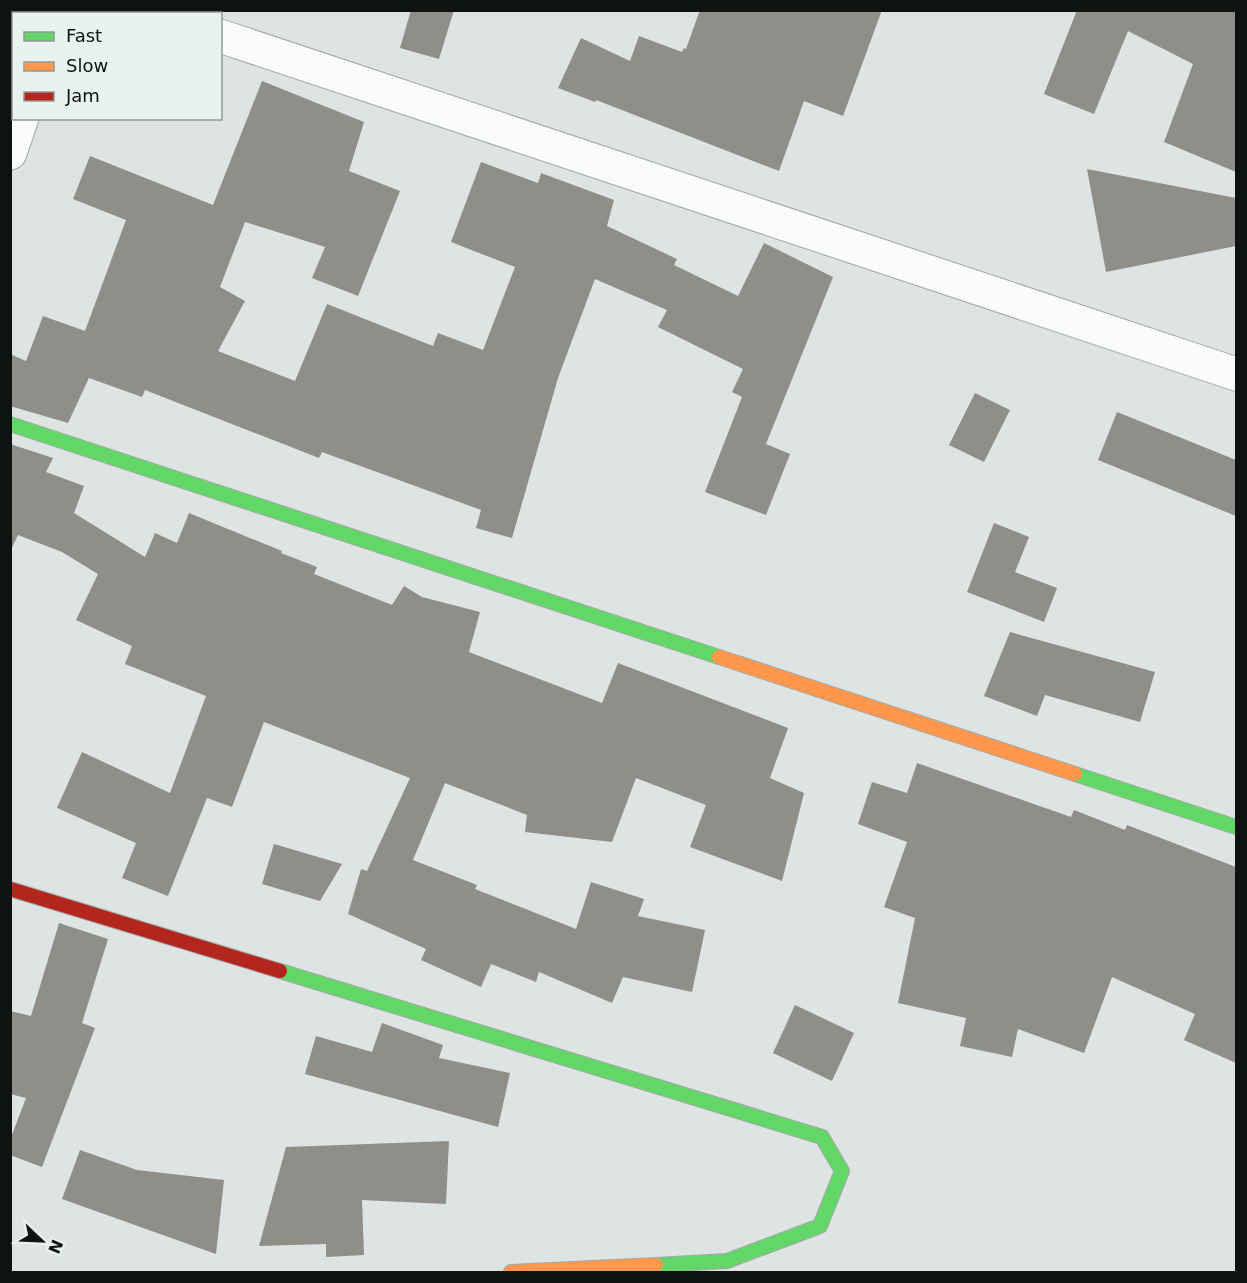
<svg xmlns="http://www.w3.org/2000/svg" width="1247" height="1283" font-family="'DejaVu Sans',sans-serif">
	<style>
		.building { fill: #908e89 }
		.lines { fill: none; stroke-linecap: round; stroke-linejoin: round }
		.street-casing { stroke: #a3a8a7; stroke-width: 35 }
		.fast-casing { stroke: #a3a8a7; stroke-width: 16 }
		.slow-casing { stroke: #a3a8a7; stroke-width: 16 }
		.jam-casing { stroke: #a3a8a7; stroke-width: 16 }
		.street { stroke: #fafbfb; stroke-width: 33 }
		.fast { stroke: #63d668; stroke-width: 14 }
		.slow { stroke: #ff974d; stroke-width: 14 }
		.jam { stroke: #b3261e; stroke-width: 14 }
	</style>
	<rect width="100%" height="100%" fill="#dee3e3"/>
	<!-- building -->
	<g class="building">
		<path d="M 411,10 L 454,10 L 439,59 L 400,48 Z"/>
		<path d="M 700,10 L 882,10 L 843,116 L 804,101 L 779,171 L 596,100 L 595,102 L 558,88 L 581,38 L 630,61 L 639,36 L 682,52 L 684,48 L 686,49 Z"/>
		<path d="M 1077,10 L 1236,10 L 1236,172 L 1164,142 L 1193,64 L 1128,31 L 1094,114 L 1044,94 Z"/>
		<path d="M 262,81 L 364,122 L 349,171 L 400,191 L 358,296 L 312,278 L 325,247 L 245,222 L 220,287 L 245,301 L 218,351 L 295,381 L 327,304 L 433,346 L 438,333 L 483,350 L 515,267 L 451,242 L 481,162 L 538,183 L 541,173 L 614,200 L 607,226 L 677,259 L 674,265 L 738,296 L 764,243 L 833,277 L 766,444 L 790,454 L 766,515 L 705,492 L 742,397 L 732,392 L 743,369 L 658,327 L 667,310 L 595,279 L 558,378 L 512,538 L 476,528 L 481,510 L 322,452 L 319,458 L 145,390 L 142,397 L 89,378 L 68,423 L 10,406 L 10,354 L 26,361 L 43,316 L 85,331 L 126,220 L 73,199 L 90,156 L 213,205 Z"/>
		<path d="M 1087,169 L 1236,198 L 1236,246 L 1106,272 Z"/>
		<path d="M 975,393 L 1010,410 L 984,462 L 949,445 Z"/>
		<path d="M 1117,412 L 1236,460 L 1236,516 L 1098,460 Z"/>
		<path d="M 10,444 L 53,458 L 46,472 L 84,486 L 74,513 L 145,557 L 155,533 L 177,543 L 189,513 L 282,551 L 281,553 L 317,567 L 314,574 L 392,605 L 404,586 L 422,597 L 480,612 L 469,652 L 602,703 L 618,663 L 788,728 L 770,778 L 804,793 L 782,881 L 690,847 L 706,805 L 636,778 L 612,842 L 525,832 L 527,815 L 445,783 L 413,860 L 477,885 L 475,889 L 576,929 L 591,882 L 644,899 L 638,916 L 705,930 L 692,992 L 623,977 L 612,1003 L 539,972 L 536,982 L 491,964 L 481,987 L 421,960 L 426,949 L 348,914 L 361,869 L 367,871 L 410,778 L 264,722 L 232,807 L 207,798 L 168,896 L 122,878 L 136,843 L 57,808 L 82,752 L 170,793 L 206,696 L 125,664 L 132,646 L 76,620 L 98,574 L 62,552 L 18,535 L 10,552 Z"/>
		<path d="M 994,523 L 1029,537 L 1015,572 L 1057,588 L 1044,622 L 967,592 Z"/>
		<path d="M 1010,632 L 1155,672 L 1140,722 L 1045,695 L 1037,716 L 984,696 Z"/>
		<path d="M 917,763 L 1071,817 L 1074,810 L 1125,830 L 1127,825 L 1236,867 L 1236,1063 L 1184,1040 L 1195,1014 L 1112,977 L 1084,1053 L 1018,1029 L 1012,1057 L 960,1046 L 966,1018 L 898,1003 L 915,918 L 884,907 L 907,842 L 858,824 L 872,782 L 907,793 Z"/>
		<path d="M 274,844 L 342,864 L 320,901 L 262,884 Z"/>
		<path d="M 59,923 L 108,939 L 82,1023 L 95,1028 L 42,1167 L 10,1155 L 10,1140 L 26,1098 L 10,1094 L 10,1011 L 31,1016 Z"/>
		<path d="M 795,1005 L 854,1033 L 832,1081 L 773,1053 Z"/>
		<path d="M 382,1023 L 443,1045 L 439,1058 L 510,1073 L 498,1127 L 305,1074 L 316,1036 L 372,1052 Z"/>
		<path d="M 449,1141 L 446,1204 L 362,1200 L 364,1255 L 326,1257 L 326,1244 L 259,1246 L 286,1147 Z"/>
		<path d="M 80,1150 L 137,1170 L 224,1180 L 216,1254 L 62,1199 Z"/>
	</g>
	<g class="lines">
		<!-- street casing -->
		<g class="street-casing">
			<g id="street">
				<path d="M 143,10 L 152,14"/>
				<path d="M 55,14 L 56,10"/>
				<path d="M 220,36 L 1236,374"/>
				<path d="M 10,153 L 22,118"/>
			</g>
		</g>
		<!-- fast casing -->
		<g class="fast-casing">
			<g id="fast">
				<path d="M 10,424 L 719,657"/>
				<path d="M 1075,774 L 1236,827"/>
				<path d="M 280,971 L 822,1137 L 842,1171 L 820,1226 L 727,1261 L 656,1265"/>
			</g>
		</g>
		<!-- slow casing -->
		<g class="slow-casing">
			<g id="slow">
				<path d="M 719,657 L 1075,774"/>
				<path d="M 511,1272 L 656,1265"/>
			</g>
		</g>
		<!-- jam casing -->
		<g class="jam-casing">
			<path id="jam" d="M 10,889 L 280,971"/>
		</g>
		<!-- street -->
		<use href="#street" class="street"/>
		<!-- fast -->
		<use href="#fast" class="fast"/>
		<!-- slow -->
		<use href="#slow" class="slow"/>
		<!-- jam -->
		<use href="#jam" class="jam"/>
	</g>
	<!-- border -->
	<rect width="1247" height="1283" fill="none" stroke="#0e1211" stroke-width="24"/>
	<!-- legend -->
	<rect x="12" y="12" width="210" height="108" fill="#e8f3f1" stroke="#919997" stroke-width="1.5"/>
	<rect x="24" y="32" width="30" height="9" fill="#63d668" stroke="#919997" stroke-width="1.5"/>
	<text x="66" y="42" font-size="18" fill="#0e1211">Fast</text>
	<rect x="24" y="62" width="30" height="9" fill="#ff974d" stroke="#919997" stroke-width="1.5"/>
	<text x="66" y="72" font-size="18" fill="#0e1211">Slow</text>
	<rect x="24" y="92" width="30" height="9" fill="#b3261e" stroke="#919997" stroke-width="1.5"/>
	<text x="66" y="102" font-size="18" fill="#0e1211">Jam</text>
	<!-- north arrow -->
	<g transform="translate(42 1241) rotate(113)" stroke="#e8f3f1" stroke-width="4.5" paint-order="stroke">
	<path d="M0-4.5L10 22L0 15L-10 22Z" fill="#0e1211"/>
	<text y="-9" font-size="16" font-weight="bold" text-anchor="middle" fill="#0e1211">N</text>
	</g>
</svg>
